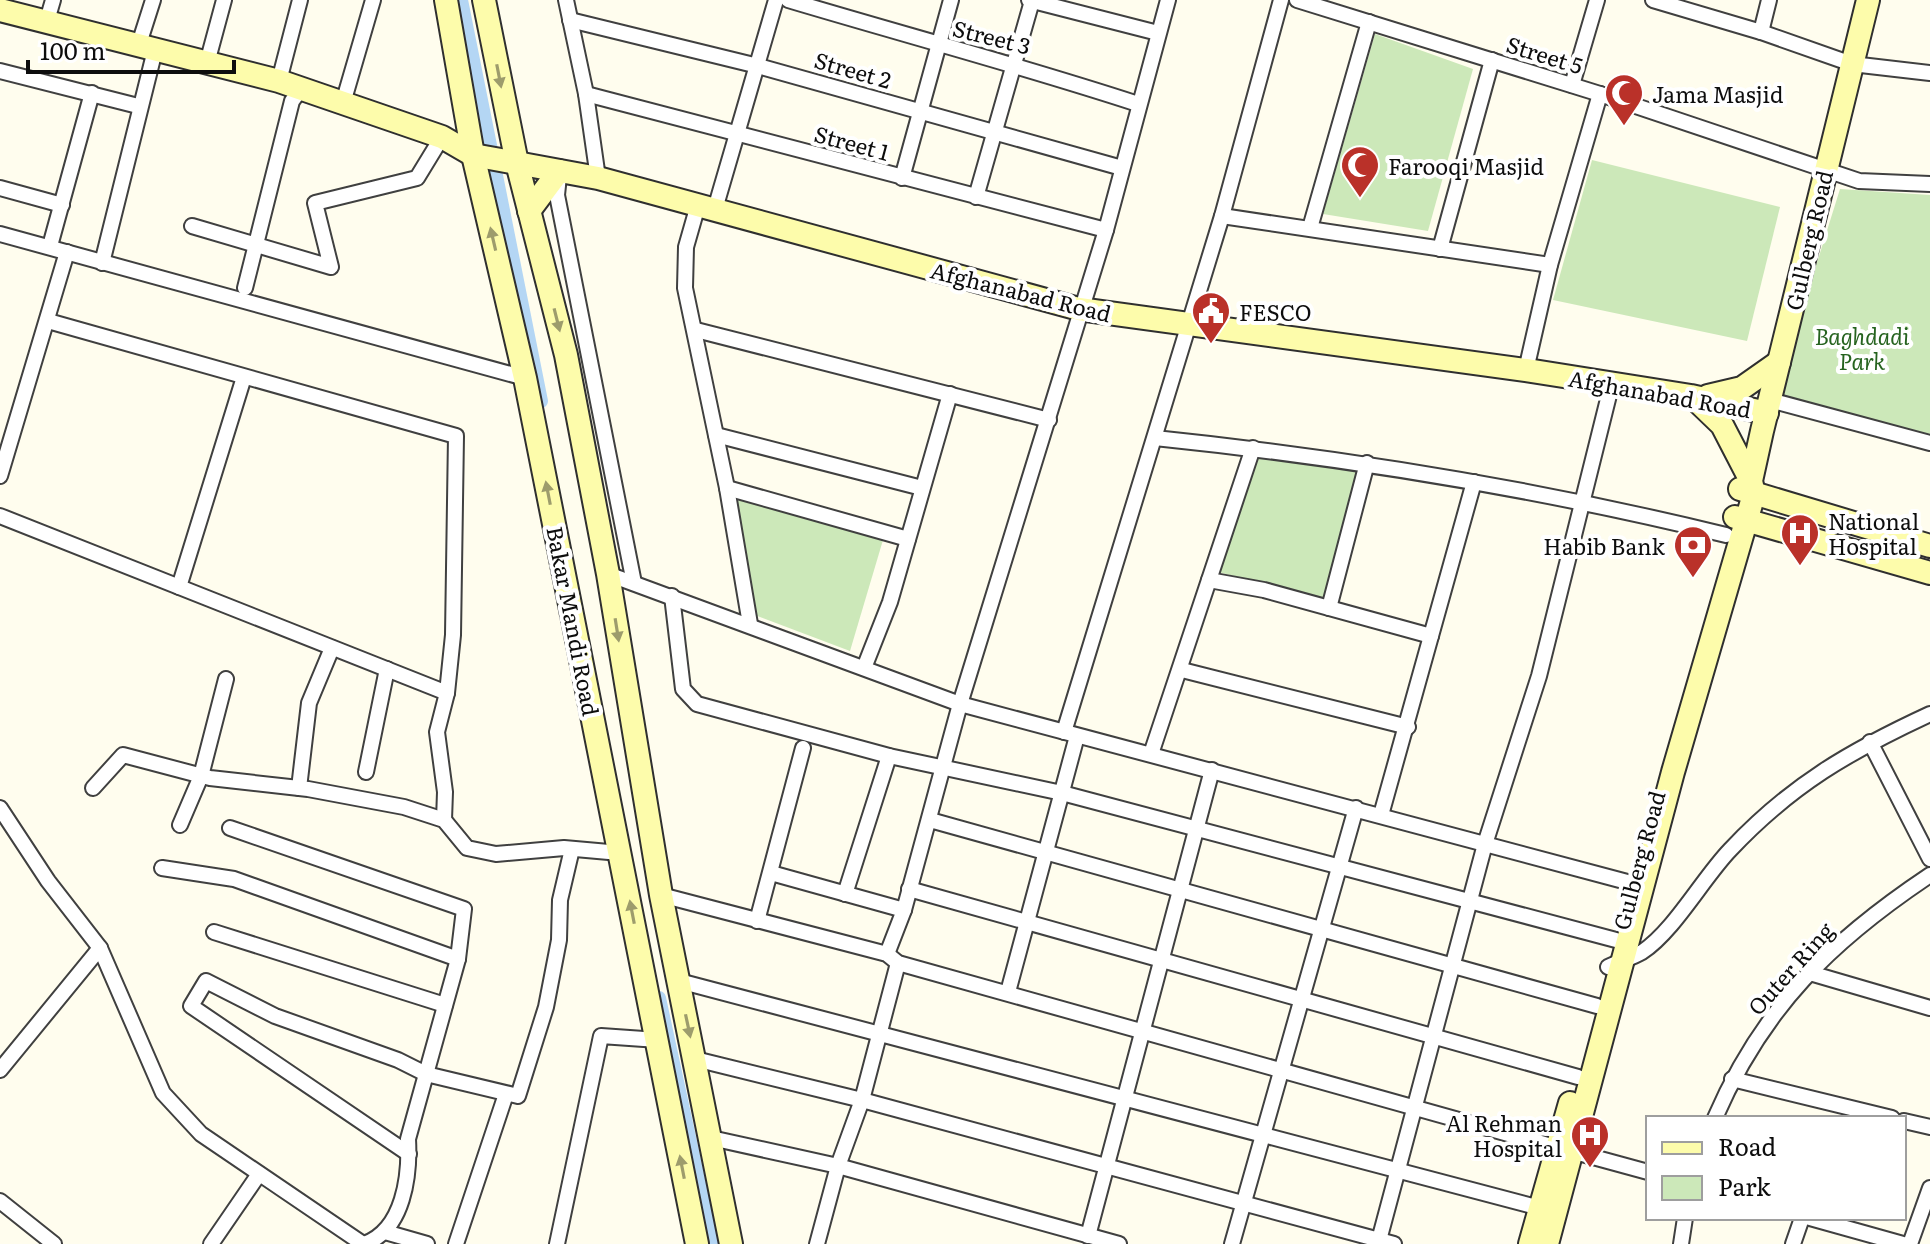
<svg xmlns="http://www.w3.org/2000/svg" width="1930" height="1244" font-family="Literata,serif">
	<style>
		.green { fill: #cce8b9 }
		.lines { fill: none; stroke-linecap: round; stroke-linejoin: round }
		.canal { stroke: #b4d6f4; stroke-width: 14 }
		.street-casing { stroke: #404040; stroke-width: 18 }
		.secondary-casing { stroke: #2f2f2f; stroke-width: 26 }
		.street { stroke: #fff; stroke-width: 14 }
		.secondary { stroke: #fdfcab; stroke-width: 22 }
		.oneway { fill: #9d9c6c }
		.labels { text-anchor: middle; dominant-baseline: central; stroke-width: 8; stroke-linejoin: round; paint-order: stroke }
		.street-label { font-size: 22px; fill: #0d0d0d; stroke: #fff }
		.poi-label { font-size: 22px; fill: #0d0d0d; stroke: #fff; text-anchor: start }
		.park-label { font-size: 22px; font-style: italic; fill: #26631f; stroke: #fff }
	</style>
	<rect width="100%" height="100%" fill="#fffdee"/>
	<!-- green -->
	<g class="green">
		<path d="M 1375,34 L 1473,69 L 1428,231 L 1323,214 Z"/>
		<path d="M 1592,160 L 1780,207 L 1747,341 L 1553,300 Z"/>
		<path d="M 1840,189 L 1930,195 L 1930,434 L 1774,400 Z"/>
		<path d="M 1257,456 L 1361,470 L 1328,599 L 1218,572 Z"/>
		<path d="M 729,485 L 883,540 L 850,651 L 752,614 Z"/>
	</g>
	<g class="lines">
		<!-- canal -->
		<g class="canal">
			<path d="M 461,0 L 541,401"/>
			<path d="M 659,998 L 712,1244"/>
		</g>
		<!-- street casing -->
		<g class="street-casing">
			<g id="street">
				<path d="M 566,0 L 586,94 L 598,178"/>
				<path d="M 788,0 C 905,35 1022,66 1138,104"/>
				<path d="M 1029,0 L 1158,33"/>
				<path d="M 1297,0 L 1600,94 L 1859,181 L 1930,184"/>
				<path d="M 1653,0 L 1761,32 L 1852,64 L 1930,73"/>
				<path d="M 570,20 L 758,66 L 1122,168"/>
				<path d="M 46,24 L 53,0"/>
				<path d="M 1761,32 L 1769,0"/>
				<path d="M 139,44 L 153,0"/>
				<path d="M 207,63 L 224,0"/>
				<path d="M 0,71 L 138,106"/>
				<path d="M 279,81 L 300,0"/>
				<path d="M 1572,85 L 1597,0"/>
				<path d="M 586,94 L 1106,230"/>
				<path d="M 343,103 L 373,0"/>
				<path d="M 559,176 L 557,195 L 634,583"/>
				<path d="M 902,178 L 951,0"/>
				<path d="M 0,188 L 62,205"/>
				<path d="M 976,197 L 1032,1"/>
				<path d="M 698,205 L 686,247 L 685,288 L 727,488 L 750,624"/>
				<path d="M 715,209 L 776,0"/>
				<path d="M 1222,216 L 1550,265"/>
				<path d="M 192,226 L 331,267 L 315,203 L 417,178 L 442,137"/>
				<path d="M 1310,228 L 1369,22"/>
				<path d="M 0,234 L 525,378"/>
				<path d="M 50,246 L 92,93"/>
				<path d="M 1440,249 L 1492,60"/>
				<path d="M 102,263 L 155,50"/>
				<path d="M 245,288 L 292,101 L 301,89"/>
				<path d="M 48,321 L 456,436 L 453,635 L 447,693 L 437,732 L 445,792 L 444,820"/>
				<path d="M 696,330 L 1049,420"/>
				<path d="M 1526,370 L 1550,265 L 1600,94"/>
				<path d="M 1770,400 L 1930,443"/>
				<path d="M 716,435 L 922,488"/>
				<path d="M 1155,438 C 1348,458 1538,489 1726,535"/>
				<path d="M 0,476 L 67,252"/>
				<path d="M 727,488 L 908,539"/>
				<path d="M 0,516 L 447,693"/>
				<path d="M 608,574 L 960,704 L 1631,883"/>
				<path d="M 1209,580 L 1264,590 L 1431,636"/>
				<path d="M 179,587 L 244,377"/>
				<path d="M 672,596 L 683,689 L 697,704 L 889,756 L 1062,793 L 1616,940"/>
				<path d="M 1329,608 L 1367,463"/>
				<path d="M 864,668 L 890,602 L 950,394"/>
				<path d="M 1182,670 L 1408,727"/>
				<path d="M 1064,732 L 1222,216 L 1281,0"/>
				<path d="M 1870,742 L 1930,859"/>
				<path d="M 1151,754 L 1253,448"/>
				<path d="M 366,772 L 387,669"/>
				<path d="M 93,788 L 123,755 L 210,778 L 308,789 L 404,807 L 444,820 L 467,848 L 496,854 L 564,848 L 620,853"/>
				<path d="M 299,788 L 309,703 L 332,648"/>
				<path d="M 0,808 L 48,881 L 100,948 L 163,1093 L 201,1134 L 363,1244"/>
				<path d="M 1381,815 L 1474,482"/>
				<path d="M 930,820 L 1597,1006"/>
				<path d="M 180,825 L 201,776 L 226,679"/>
				<path d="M 230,828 L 464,909 L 458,959 L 408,1139 C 410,1175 404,1230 364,1244"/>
				<path d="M 162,868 L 234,879 L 458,959"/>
				<path d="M 771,873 L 904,910"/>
				<path d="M 909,889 L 1578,1077"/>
				<path d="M 845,894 L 889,756"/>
				<path d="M 661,895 L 887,954 L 898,963 L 1555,1147"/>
				<path d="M 757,921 L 803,748"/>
				<path d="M 214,932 L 445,1005"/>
				<path d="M 887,954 L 904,910 L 960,704 L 1106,230 L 1168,0"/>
				<path d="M 1608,967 C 1619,961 1632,958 1642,952 C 1674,931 1703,878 1730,850 C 1791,785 1850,751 1930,714"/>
				<path d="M 1810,973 L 1930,1008"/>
				<path d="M 679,981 L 1540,1208"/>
				<path d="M 1008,992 L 1077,736"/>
				<path d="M 695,1059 L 862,1100 L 1394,1244"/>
				<path d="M 0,1070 L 100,948"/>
				<path d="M 1732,1079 L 1892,1118"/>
				<path d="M 1715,1118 C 1763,1007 1831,941 1930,875"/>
				<path d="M 1904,1121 L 1930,1127"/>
				<path d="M 711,1138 L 838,1166 L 1119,1244"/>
				<path d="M 1571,1151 L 1648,1172"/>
				<path d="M 409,1154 L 191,1006 L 206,981 L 275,1016 L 398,1060 L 426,1074 L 518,1096 L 546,1007 L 559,940 L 560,900 L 572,849"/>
				<path d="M 0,1201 L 54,1244"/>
				<path d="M 1810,1218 L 1903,1244"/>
				<path d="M 385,1232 L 427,1244"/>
				<path d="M 1088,1236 L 1212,770"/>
				<path d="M 211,1244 L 259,1174"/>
				<path d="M 456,1244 L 506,1094"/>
				<path d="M 557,1244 L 601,1036 L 658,1040"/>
				<path d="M 817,1244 L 838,1166 L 862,1100 L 898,963"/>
				<path d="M 1232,1244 L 1356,808"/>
				<path d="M 1378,1244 L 1485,844 L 1539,676 L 1612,383"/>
				<path d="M 1681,1244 L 1685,1218"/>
				<path d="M 1793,1244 L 1802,1218"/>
				<path d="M 1910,1244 L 1930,1188"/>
			</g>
		</g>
		<!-- secondary casing -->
		<g class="secondary-casing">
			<g id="secondary">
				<path d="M 446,0 L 473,155 L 525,378 L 697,1244"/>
				<path d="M 484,0 L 517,163 L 566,355 L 608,574 L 661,895 L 731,1244"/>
				<path d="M 0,10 L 279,81 L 442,137 L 473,155 L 598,178 L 1079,309 L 1526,370 L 1691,396 L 1767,413"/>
				<path d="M 529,211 L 559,171"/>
				<path d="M 1708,396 L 1742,388 L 1779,362"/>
				<path d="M 1695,399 L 1722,425 L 1751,481"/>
				<path d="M 1740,489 L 1930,546"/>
				<path d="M 1735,517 L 1930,573"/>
				<path d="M 1530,1244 L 1570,1103"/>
				<path d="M 1547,1244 L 1673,772 L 1754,494 L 1751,481 L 1762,431 L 1868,0"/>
			</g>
		</g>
		<!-- street -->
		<use href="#street" class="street"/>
		<!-- secondary -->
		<use href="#secondary" class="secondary"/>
	</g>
	<!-- one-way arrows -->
	<defs><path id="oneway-solid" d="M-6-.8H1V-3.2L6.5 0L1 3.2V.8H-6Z" transform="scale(2)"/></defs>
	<g class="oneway">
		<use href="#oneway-solid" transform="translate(499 76) rotate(79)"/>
		<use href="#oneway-solid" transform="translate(493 239) rotate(-103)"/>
		<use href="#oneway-solid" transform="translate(557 320) rotate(76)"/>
		<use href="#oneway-solid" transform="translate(548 493) rotate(-101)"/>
		<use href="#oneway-solid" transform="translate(617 630) rotate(81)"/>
		<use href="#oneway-solid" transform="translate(632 912) rotate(-101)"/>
		<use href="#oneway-solid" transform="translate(688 1026) rotate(78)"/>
		<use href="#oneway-solid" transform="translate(682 1167) rotate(-101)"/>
	</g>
	<!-- icons -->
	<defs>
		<g id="mosque-pin" transform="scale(2)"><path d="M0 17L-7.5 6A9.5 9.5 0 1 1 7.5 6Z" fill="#ba3129" stroke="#fff"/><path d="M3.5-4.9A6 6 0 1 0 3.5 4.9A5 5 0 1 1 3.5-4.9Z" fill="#fff"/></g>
		<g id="civic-pin" transform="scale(2)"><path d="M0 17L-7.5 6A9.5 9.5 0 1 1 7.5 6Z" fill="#ba3129" stroke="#fff"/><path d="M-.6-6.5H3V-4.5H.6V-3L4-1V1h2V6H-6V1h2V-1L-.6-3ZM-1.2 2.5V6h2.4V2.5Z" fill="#fff"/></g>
		<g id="hospital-pin" transform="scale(2)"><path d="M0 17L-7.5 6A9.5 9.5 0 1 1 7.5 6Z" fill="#ba3129" stroke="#fff"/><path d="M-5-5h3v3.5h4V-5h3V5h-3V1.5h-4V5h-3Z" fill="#fff"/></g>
		<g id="bank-pin" transform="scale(2)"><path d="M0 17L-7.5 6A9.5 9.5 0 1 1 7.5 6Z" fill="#ba3129" stroke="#fff"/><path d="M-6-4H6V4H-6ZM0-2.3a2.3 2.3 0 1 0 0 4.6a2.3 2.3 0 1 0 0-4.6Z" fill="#fff"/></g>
	</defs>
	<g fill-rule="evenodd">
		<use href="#mosque-pin" x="1624" y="93"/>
		<use href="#mosque-pin" x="1360" y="165"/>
		<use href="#civic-pin" x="1211" y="311"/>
		<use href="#hospital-pin" x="1800" y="533"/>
		<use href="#bank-pin" x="1693" y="545"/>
		<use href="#hospital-pin" x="1590" y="1135"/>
	</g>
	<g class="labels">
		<!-- street labels -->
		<g class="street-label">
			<text transform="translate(992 36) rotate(14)">Street 3</text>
			<text transform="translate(1545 54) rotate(17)">Street 5</text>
			<text transform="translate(853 69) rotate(16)">Street 2</text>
			<text transform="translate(852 142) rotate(15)">Street 1</text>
			<text transform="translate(1808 240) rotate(-77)">Gulberg Road</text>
			<text transform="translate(1021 291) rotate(14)">Afghanabad Road</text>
			<text transform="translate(1660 393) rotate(10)">Afghanabad Road</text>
			<text transform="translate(574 621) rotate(79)">Bakar Mandi Road</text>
			<text transform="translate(1638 860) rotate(-75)">Gulberg Road</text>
			<text transform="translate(1790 968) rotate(-48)">Outer Ring</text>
		</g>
		<!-- poi labels -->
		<g class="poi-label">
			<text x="1652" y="93">Jama Masjid</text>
			<text x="1388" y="165">Farooqi Masjid</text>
			<text x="1239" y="311">FESCO</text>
			<text x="1828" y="520">National<tspan x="1828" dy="25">Hospital</tspan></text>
			<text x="1665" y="545" text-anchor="end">Habib Bank</text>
			<text x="1562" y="1122" text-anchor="end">Al Rehman<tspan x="1562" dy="25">Hospital</tspan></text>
		</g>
		<!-- park labels -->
		<g class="park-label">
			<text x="1862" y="335">Baghdadi<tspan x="1862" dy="25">Park</tspan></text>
		</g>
	</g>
	<!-- legend -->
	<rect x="1646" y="1116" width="260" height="104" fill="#ffffff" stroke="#9e9e9e" stroke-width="2"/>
	<rect x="1662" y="1142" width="40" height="12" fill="#fdfcab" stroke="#9e9e9e" stroke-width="2"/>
	<text x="1718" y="1156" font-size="24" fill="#0d0d0d">Road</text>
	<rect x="1662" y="1176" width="40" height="24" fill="#cce8b9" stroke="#9e9e9e" stroke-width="2"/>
	<text x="1718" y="1196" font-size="24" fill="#0d0d0d">Park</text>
	<!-- scale -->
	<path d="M28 60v12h206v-12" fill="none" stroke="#0d0d0d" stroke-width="4"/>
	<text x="40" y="60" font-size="24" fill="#0d0d0d" stroke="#ffffff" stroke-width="6" paint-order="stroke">100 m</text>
</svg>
